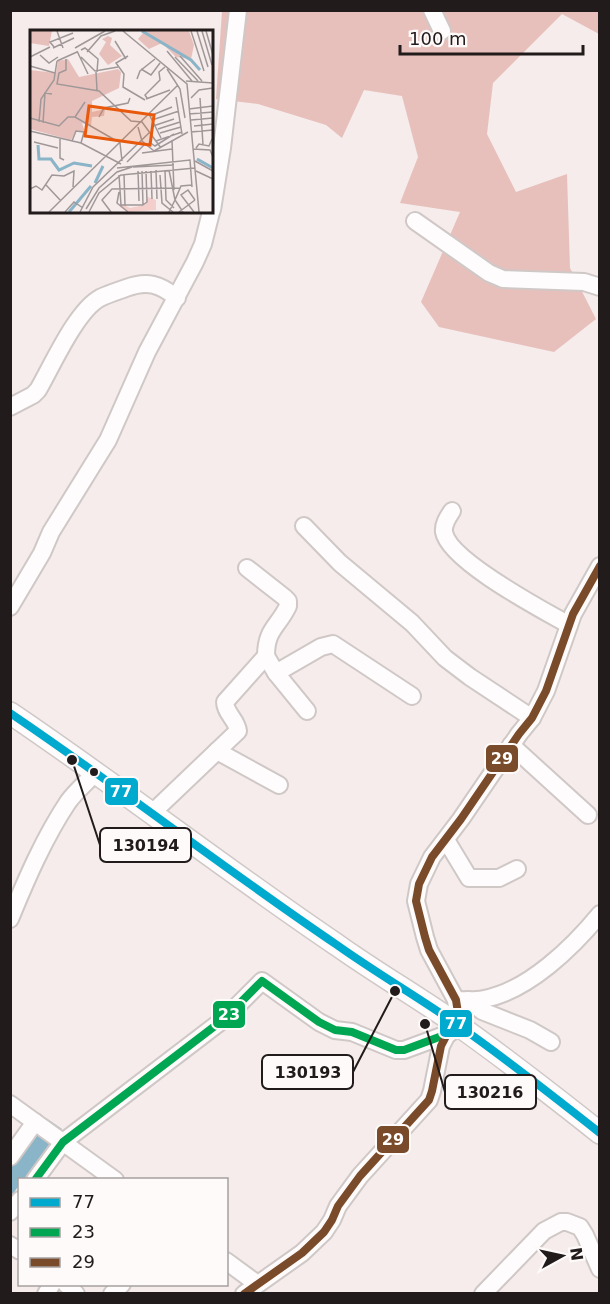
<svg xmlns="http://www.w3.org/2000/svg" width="610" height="1304" font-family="'DejaVu Sans',sans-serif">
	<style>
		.forest { fill: #e7c0bc }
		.water { fill: #8ab4c7 }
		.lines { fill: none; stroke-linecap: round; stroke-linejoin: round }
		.minor-casing { stroke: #cfc8c7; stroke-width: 20 }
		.major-casing { stroke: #cfc8c7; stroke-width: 24 }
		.minor { stroke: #fefcfc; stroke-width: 16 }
		.major { stroke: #fefcfc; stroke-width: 21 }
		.bus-1-casing { stroke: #fdfaf9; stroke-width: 12 }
		.bus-2-casing { stroke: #fdfaf9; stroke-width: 12 }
		.bus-3-casing { stroke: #fdfaf9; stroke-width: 12 }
		.bus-1 { stroke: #00a9ce; stroke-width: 8 }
		.bus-2 { stroke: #00a651; stroke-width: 8 }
		.bus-3 { stroke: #7a4b2a; stroke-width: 8 }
		.bus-dot { fill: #211b1b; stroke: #fdfaf9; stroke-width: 2 }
		.inset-river { fill: none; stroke: #8ab4c7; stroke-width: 3 }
		.inset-road { fill: none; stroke: #a09898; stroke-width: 1.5 }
		.view { fill: #e8590c; fill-opacity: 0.15; stroke: #e8590c; stroke-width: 3 }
		.inset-edge { fill: none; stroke: #211b1b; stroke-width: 3 }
		.leader { fill: none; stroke: #211b1b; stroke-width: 2 }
		.callout-dot { fill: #211b1b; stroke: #fdfaf9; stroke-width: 2 }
		.callout { fill: #fdfaf9; stroke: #211b1b; stroke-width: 2 }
		.callout-label { font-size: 16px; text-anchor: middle; font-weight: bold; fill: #211b1b }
		.line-badge { stroke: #fdfaf9; stroke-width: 2 }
		.badge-label { font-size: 16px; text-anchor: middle; font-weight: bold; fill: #fff }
	</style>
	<rect width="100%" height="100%" fill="#f5eceb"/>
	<!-- forest -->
	<path class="forest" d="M 222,11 L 599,11 L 599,34 L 562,14 L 493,83 L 487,134 L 516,192 L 567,174 L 570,268 L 596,319 L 554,352 L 439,327 L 421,302 L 460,212 L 400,203 L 418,157 L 402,96 L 364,90 L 342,138 L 326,125 L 258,104 L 216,99 Z"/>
	<!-- water -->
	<path class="water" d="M 46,1118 L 62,1129 L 24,1179 L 20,1180 L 19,1185 L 11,1197 L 10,1165 Z"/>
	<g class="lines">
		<!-- minor casing -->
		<g class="minor-casing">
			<g id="minor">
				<path d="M 432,10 L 442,31"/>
				<path d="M 212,210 L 222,148 L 238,10"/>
				<path d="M 415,221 L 489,273 L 503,279 L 584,282 L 600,287"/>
				<path d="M 10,407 L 33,395 L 38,390 C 52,366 76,311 100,298 C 108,294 118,291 126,288 C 147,280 160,284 177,298"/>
				<path d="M 452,511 C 448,517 443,524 444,532 C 449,561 543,610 569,625"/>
				<path d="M 304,526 L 340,563 L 412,623 L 445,658 L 470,677 L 532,718"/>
				<path d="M 10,607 L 42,553 L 51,532 L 108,440 L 147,352 L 195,262 L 203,244 L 211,212"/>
				<path d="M 266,656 L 276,673 L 321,647 L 333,644 L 412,696"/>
				<path d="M 276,673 L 307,711"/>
				<path d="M 511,745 L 588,815"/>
				<path d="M 217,751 L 279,785"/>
				<path d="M 151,814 L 238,731 C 237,720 225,713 225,702 L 266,656 C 266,629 278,627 288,606 L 288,601 L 284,597 L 247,568"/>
				<path d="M 446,840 L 469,878 L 499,878 L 517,869"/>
				<path d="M 10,919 C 26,880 44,838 68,802 C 76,791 87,782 96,772"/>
				<path d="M 456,1000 C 465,1000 475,1001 484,999 C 528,991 573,947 600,914"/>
				<path d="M 468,1000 L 482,1011 L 530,1030 L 551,1042"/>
				<path d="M 10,1104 L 115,1180"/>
				<path d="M 10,1157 L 35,1122"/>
				<path d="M 35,1180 L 63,1142 L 224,1019 L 262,981 L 319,1022 L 335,1030 L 352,1032 L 396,1050 L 404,1050 L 450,1033"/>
				<path d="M 10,1212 L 20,1200"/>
				<path d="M 10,1245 L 20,1251"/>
				<path d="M 226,1261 L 256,1283"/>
				<path d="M 66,1284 L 76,1294"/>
				<path d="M 46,1294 L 52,1284"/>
				<path d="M 112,1294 L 122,1284"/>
				<path d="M 244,1294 L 302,1253 L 324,1232 L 332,1220 L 338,1206 L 360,1176 L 429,1100 L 432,1091 L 441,1046 L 458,1013 L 456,1000 L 429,950 L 425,937 L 416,901 L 419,884 L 432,857 L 461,819 L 519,734 L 532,718 L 546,691 L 573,614 L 600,566"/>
				<path d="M 483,1294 L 544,1231 L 561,1222 L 567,1222 L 580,1227 L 585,1235 L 600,1269"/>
			</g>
		</g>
		<!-- major casing -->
		<g class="major-casing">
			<path id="major" d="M 10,713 C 121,788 226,870 337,945 C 375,972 416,996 455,1023 C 505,1058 552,1095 600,1133"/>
		</g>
		<!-- minor -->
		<use href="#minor" class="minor"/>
		<!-- major -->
		<use href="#major" class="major"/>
		<!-- bus-1 casing -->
		<g class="bus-1-casing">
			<path id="bus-1" d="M 10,713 C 121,788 226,870 337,945 C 375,972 416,996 455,1023 C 505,1058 552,1095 600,1133"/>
		</g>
		<!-- bus-2 casing -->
		<g class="bus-2-casing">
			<path id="bus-2" d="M 35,1180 L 63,1142 L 224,1019 L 262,981 L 319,1022 L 335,1030 L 352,1032 L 396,1050 L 404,1050 L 450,1033"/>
		</g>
		<!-- bus-3 casing -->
		<g class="bus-3-casing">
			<path id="bus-3" d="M 244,1294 L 302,1253 L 324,1232 L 332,1220 L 338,1206 L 360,1176 L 429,1100 L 432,1091 L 441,1046 L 458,1013 L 456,1000 L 429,950 L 425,937 L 416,901 L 419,884 L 432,857 L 461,819 L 519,734 L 532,718 L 546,691 L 573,614 L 600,566"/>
		</g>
		<!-- bus-1 -->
		<use href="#bus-1" class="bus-1"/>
		<!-- bus-2 -->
		<use href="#bus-2" class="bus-2"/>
		<!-- bus-3 -->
		<use href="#bus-3" class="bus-3"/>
	</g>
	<!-- markers -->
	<circle class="bus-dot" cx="94" cy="772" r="5"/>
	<!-- overview -->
	<g transform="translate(30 30)">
		<rect width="183" height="183" fill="#f5eceb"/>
		<path d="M 118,167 L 126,170 L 126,180 L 99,182 L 90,177 L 90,173 L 100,178 L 115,175 Z" fill="#f3ceca"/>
		<path d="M 0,1 L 22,1 L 19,16 L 0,13 ZM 111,1 L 159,1 L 164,15 L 161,29 L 146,27 L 132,13 L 119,19 L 108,9 L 113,3 ZM 78,6 L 82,8 L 80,15 L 92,26 L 78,35 L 69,24 L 76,12 L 72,9 ZM 38,29 L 49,47 L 88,39 L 91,42 L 89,58 L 62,71 L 62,82 L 75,79 L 74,86 L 62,87 L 61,96 L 52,93 L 55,102 L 46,101 L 41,110 L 0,99 L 0,40 L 26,43 L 28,31 Z" fill="#e7c0bc"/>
		<path class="inset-river" d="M 112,1 L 161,30 L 170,40M 8,115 L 9,129 L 21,129 L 29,140 L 44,133 L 62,136M 167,129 L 183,138M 65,153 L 73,136M 39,182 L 61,156"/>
		<path class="inset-road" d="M 27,1 L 33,18M 93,1 L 157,54 L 169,182M 161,1 L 174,41M 167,1 L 178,37M 172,1 L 182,35M 176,1 L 183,25M 85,11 L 96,29M 24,17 L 20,12 L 43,3M 23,18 L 44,8M 45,18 L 75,1M 51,20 L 55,18 L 68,29 L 67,42M 47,21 L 58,44M 137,21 L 162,51M 57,22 L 71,6 L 85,1M 10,25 L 19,33 L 28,27M 98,26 L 86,33 L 94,44 L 93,57 L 115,70M 150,26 L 172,51M 0,27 L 20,17M 51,27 L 65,41 L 88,37M 145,27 L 168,51M 36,29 L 36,40 L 29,43 L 27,54 L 69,61 L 101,91 L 112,92 L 131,118M 27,31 L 47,22M 0,36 L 25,43M 111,39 L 121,45 L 130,33M 137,39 L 150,59 L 155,88M 66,42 L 67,60M 107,49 L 110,41 L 125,29M 156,51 L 183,53M 146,67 L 152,104M 117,68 L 115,65 L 130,50 L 129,42 L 135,37M 161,68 L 169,60 L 183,58M 170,68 L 173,115M 116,69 L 140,60M 159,79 L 183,76M 159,84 L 183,82M 45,87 L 55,72M 69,87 L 74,78 L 98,73 L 100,68M 0,88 L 29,96 L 38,87 L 45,87 L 85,110M 122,90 L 149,81M 161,90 L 183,88M 9,92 L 11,69 L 24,50 L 27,31M 13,93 L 15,63 L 22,64M 123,96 L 144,89M 164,96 L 183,94M 108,97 L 112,111 L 124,121M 128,99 L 150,92M 0,101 L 51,113 L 91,134M 161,102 L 183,100M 130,103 L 151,97M 131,108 L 120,86 L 142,77M 30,109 L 30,128 L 34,130M 142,110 L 144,160M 42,111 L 46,101 L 54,102 L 51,113M 126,111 L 152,102M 4,112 L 28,118M 119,112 L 125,116 L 144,104M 90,113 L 92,131M 166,118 L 169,114 L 179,116 L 182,109M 163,119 L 180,120 L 183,127M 124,121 L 158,102M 112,123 L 142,119M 165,131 L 183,141M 97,132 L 114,115M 103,137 L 144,135M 87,138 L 160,130 L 162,157M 126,140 L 127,169M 135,140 L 136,170 L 144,178M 139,140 L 145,170 L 139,182M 108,141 L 109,171M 112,141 L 113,175M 121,141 L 122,169M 166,141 L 183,149M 94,144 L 95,176M 89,145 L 91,175 L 113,175M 130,145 L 132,173 L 143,182M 16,155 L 31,171M 0,159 L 6,156 L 12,160 L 22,145 L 34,146 L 44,141 L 43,157M 89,162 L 87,173 L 98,182M 113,175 L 117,172 L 116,141M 56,179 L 69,158 L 87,142 L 102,137M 19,182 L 148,55M 35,182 L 44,172 L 53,178M 50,182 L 63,157 L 120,102M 59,182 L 69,163 L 91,145 L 165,138M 81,182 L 72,170 L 82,159 L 150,158M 149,182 L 165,170M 153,182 L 145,170 L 151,156 L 162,155M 164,182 L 151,165 L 158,160 L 165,170"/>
		<path class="view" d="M 59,76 L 124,85 L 120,115 L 55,106 Z"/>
		<rect width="183" height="183" class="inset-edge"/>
	</g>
	<!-- callouts -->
	<path class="leader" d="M72 760L100 845M395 991L353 1072M425 1024L445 1092"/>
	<g class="callout-dot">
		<circle cx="72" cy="760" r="6"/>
		<circle cx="395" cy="991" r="6"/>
		<circle cx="425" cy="1024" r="6"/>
	</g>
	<g class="callout">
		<rect x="100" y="828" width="91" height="34" rx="6"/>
		<rect x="262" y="1055" width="91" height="34" rx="6"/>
		<rect x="445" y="1075" width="91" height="34" rx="6"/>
	</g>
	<g class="callout-label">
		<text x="146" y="851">130194</text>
		<text x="308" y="1078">130193</text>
		<text x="490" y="1098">130216</text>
	</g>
	<g class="line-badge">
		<rect x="485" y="744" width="34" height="29" rx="6" fill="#7a4b2a"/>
		<rect x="104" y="777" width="35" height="29" rx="6" fill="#00a9ce"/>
		<rect x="212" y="1000" width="34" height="29" rx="6" fill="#00a651"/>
		<rect x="439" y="1009" width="34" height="29" rx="6" fill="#00a9ce"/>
		<rect x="376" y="1125" width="34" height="29" rx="6" fill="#7a4b2a"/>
	</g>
	<g class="badge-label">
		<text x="502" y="764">29</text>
		<text x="121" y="797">77</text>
		<text x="229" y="1020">23</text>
		<text x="456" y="1029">77</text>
		<text x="393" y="1145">29</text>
	</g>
	<!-- border -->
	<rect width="610" height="1304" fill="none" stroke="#211b1b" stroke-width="24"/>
	<!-- legend -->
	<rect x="18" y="1178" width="210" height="108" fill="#fdfaf9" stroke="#a5a1a0" stroke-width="1.5"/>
	<rect x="30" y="1198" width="30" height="9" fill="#00a9ce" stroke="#a5a1a0" stroke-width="1.5"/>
	<text x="72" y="1208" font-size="18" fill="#211b1b">77</text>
	<rect x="30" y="1228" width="30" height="9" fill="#00a651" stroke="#a5a1a0" stroke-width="1.5"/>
	<text x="72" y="1238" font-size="18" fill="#211b1b">23</text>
	<rect x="30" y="1258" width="30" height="9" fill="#7a4b2a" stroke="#a5a1a0" stroke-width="1.5"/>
	<text x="72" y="1268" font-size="18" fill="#211b1b">29</text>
	<!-- north arrow -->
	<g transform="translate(562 1256) rotate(82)" stroke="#fdfaf9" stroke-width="4.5" paint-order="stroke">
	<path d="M0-4.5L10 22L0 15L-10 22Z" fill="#211b1b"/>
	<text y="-9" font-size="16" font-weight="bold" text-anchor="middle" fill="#211b1b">N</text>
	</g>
	<!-- scale -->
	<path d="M400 45v9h183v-9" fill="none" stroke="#211b1b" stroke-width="3"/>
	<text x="409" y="45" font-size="18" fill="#211b1b" stroke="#fdfaf9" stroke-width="4.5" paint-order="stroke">100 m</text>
</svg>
